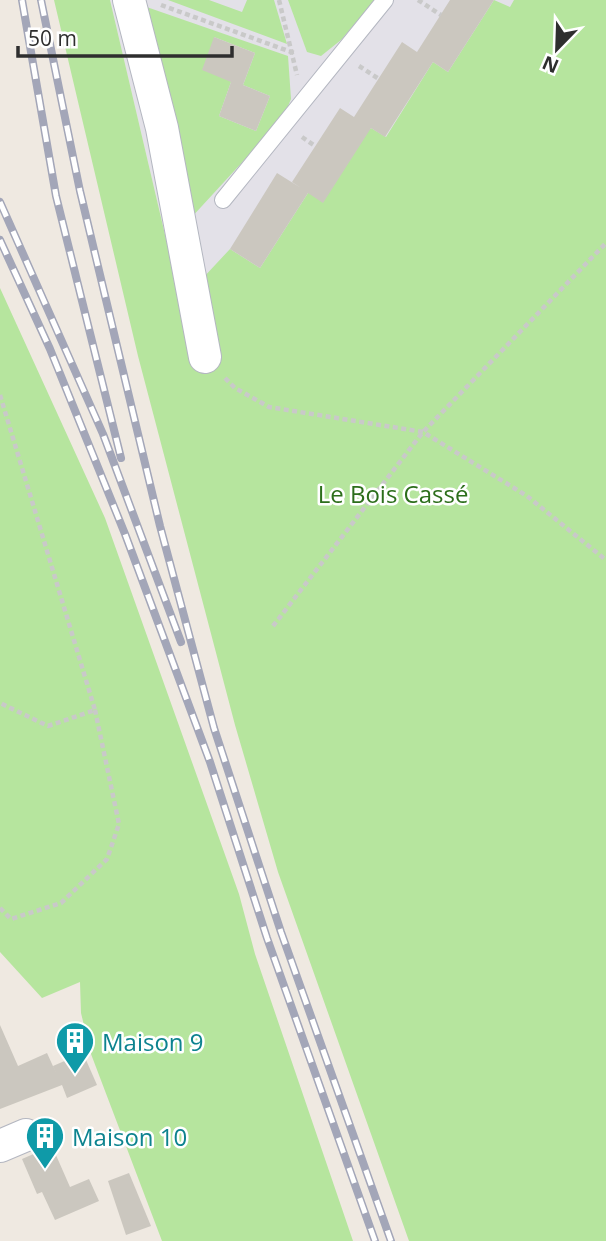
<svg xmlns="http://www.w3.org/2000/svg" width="606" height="1241" font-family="'Open Sans',sans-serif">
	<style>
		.industrial { fill: #e3e1e8 }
		.green { fill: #b6e59e; fill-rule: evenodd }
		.building { fill: #cbc7bf }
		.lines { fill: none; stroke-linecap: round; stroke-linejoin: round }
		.lane-casing { stroke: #b4b7c1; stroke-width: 18 }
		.street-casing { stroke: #b4b7c1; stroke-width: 34 }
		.path { stroke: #c9c9c9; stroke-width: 4.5; stroke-dasharray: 5 3.5; stroke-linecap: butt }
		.lane { stroke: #fff; stroke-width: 16 }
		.street { stroke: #fff; stroke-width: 32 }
		.rail-casing { stroke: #a3a6b8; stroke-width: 8 }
		.rail { stroke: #fff; stroke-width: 5; stroke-dasharray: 16; stroke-linecap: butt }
		.labels { text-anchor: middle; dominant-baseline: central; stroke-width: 5; stroke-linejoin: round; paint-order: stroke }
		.park-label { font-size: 24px; fill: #2c6e1b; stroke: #fff }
		.culture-label { font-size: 24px; fill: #0d838f; stroke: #fff; text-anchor: start }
	</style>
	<rect width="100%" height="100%" fill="#efe9e1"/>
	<!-- industrial -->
	<path class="industrial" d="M 110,0 L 555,0 L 188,349 L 170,256 Z"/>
	<!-- green -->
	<g class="green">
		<path d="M 54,0 L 110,0 L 170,256 L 187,348 L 202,279 L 230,249 L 260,268 L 308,193 L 371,128 L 386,137 L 433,62 L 448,72 L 494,0 L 510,7 L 514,0 L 606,0 L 606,1241 L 409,1241 L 278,872 L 235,725 L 138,356 Z"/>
		<path d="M 168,0 L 209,0 L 242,12 L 247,0 L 274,0 L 287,44 Z"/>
		<path d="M 288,0 L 375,0 L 341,40 L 321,56 L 307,52 Z"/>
		<path d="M 138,4 L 288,56 L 291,99 L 283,118 L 190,219 ZM 214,37 L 255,53 L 243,85 L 270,96 L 256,131 L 219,116 L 231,82 Z"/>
		<path d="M 0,288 L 105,518 L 239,894 L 255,954 L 353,1241 L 162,1241 L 91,1054 L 81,1013 L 80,982 L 42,998 L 0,952 Z"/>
	</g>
	<!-- building -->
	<g class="building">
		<path d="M 450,0 L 494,0 L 448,72 L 433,62 L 385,137 L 371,128 L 323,203 L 308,193 L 260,268 L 230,249 L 277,173 L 301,188 L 292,182 L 340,108 L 354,117 L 402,42 L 417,52 Z"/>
		<path d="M 214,37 L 255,53 L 243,85 L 270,96 L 256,131 L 219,116 L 231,82 L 202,70 Z"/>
		<path d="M 0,1025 L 18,1066 L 47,1053 L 57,1075 L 53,1066 L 83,1053 L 97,1085 L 67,1098 L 62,1085 L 0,1109 Z"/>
		<path d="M 52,1146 L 70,1187 L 89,1179 L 99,1201 L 55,1220 L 42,1192 L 37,1194 L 22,1159 Z"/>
		<path d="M 129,1173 L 151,1226 L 126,1235 L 108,1181 Z"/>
	</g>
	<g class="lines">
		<!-- lane casing -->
		<g class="lane-casing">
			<path id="lane" d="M 223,200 L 385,0"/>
		</g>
		<!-- street casing -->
		<g class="street-casing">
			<g id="street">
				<path d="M 129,0 L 162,128 L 205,357"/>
				<path d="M 0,1146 L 26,1135"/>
			</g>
		</g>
		<!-- path -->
		<g class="path">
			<path d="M 279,0 L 297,75"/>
			<path d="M 418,0 L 441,15"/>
			<path d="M 161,5 L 294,53"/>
			<path d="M 359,66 L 379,79"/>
			<path d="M 302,137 L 315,146"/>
			<path d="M 225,378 L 235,388 L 269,407 L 423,432 L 527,496 L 606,560"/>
			<path d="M 0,395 L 95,710 L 48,726 L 0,703"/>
			<path d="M 273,626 L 423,432 L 606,243"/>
			<path d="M 0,908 L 11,919 L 61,903 L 107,859 L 119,824 L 95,710"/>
		</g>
		<!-- lane -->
		<use href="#lane" class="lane"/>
		<!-- street -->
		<use href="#street" class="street"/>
		<!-- rail casing -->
		<g class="rail-casing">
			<g id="rail">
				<path d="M 22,0 L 56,196 L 121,458"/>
				<path d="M 41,0 L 80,191 L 160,526 L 214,728 L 281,932 L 391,1241"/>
				<path d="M 0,202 L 103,434 L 181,642"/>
				<path d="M 0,240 L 50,349 L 125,534 L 210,762 L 267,938 L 375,1241"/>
			</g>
		</g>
		<!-- rail -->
		<use href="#rail" class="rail"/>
	</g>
	<!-- icons -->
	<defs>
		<g id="building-pin" transform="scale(2.0125)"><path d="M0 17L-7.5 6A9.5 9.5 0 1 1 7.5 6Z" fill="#0f9aa8" stroke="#fff"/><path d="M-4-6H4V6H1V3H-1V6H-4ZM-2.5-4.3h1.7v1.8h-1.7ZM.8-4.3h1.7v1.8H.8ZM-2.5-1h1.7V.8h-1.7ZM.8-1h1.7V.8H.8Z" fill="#fff"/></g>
	</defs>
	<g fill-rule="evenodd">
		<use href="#building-pin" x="75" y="1041"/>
		<use href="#building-pin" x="45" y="1136"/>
	</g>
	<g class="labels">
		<!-- park labels -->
		<g class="park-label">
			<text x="393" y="493">Le Bois Cassé</text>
		</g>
		<!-- culture labels -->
		<g class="culture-label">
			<text x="102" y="1041">Maison 9</text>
			<text x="72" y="1136">Maison 10</text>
		</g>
	</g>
	<!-- north arrow -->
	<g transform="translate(557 49) rotate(203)" stroke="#ffffff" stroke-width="5" paint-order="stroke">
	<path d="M0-5L12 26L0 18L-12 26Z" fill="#2e2e2e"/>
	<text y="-10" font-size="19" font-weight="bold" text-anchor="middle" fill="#2e2e2e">N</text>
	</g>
	<!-- scale -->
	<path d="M18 46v10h214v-10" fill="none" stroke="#2e2e2e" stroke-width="3.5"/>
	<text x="28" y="46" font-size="21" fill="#2e2e2e" stroke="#ffffff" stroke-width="5" paint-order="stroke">50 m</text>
</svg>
